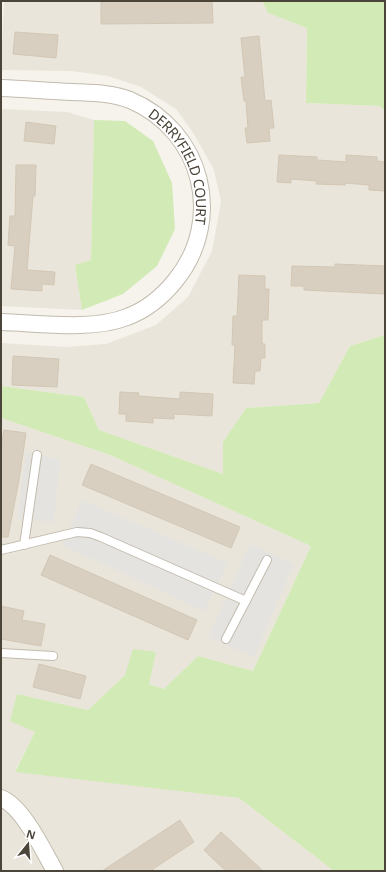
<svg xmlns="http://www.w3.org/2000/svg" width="386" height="872" font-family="'Noto Sans',sans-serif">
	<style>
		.residential { fill: #eae5da }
		.green { fill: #d2eab5 }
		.parking { fill: #e5e3e0 }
		.building { fill: #d8cfc1; stroke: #d3c7b4 }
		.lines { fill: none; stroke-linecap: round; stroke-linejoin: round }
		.service-casing { stroke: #c2bbae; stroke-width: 10 }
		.minor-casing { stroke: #c2bbae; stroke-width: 18 }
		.service { stroke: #fff; stroke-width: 8 }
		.minor { stroke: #fff; stroke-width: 16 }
		.labels { text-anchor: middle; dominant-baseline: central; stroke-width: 3; stroke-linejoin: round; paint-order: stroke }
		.street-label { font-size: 14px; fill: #4b4439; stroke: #fff }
	</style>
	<rect width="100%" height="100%" fill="#f6f3ec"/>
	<!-- residential -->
	<g class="residential">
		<path d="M 4,1 L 262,1 L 268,13 L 307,28 L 306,103 L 380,106 L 385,111 L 385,335 L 350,346 L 319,403 L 246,408 L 223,442 L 223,474 L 99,430 L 84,397 L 1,386 L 1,343 L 65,347 L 106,344 L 156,325 L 188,297 L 212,251 L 221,202 L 214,170 L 194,134 L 176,109 L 141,87 L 108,76 L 71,71 L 1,70 Z"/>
		<path d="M 3,109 L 67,112 L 94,120 L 91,260 L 75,265 L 82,310 L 1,306 L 1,112 Z"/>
		<path d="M 1,418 L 110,455 L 311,546 L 253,671 L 198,656 L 164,689 L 125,675 L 88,710 L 17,694 L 35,732 L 15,771 L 239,798 L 334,871 L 1,871 Z"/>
	</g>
	<!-- green -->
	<g class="green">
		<path d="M 262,1 L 385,1 L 385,111 L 380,106 L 306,103 L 307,28 L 268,13 Z"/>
		<path d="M 94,120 L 125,121 L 153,141 L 172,183 L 175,229 L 157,266 L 123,294 L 82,310 L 75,265 L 91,260 Z"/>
		<path d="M 385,335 L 385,871 L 334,871 L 239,798 L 15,772 L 35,732 L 10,721 L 17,694 L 88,710 L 125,675 L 133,649 L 156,652 L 149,684 L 164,689 L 198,656 L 253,671 L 311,546 L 110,455 L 1,418 L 1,386 L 84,397 L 99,430 L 223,474 L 223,442 L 246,408 L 319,403 L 350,346 Z"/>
	</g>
	<!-- parking -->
	<g class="parking">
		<path d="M 26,452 L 60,459 L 54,522 L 17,519 Z"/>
		<path d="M 82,500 L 228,563 L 204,611 L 62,545 Z"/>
		<path d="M 250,544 L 294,564 L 254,657 L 208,637 Z"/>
	</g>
	<!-- building -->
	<g class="building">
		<path d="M 101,1 L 212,1 L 213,23 L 101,24 Z"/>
		<path d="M 15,32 L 58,35 L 56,58 L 13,54 Z"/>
		<path d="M 259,36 L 265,101 L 271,100 L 274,128 L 269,128 L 270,141 L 247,143 L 245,128 L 248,128 L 246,101 L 244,101 L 241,77 L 245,77 L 241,38 Z"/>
		<path d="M 26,122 L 56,126 L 54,144 L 24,141 Z"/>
		<path d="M 279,155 L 317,157 L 317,160 L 346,162 L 346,155 L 377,157 L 377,161 L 385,162 L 385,191 L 369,190 L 369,185 L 345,183 L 345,185 L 316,184 L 317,181 L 291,179 L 291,183 L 277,182 Z"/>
		<path d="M 16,165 L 36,165 L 35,196 L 33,196 L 27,270 L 55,272 L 54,285 L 42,284 L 42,291 L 11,289 L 15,246 L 8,245 L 10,216 L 15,216 Z"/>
		<path d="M 335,264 L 385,266 L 385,294 L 304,290 L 304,286 L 291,286 L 292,266 L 335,267 Z"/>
		<path d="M 239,275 L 265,276 L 265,289 L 269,289 L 268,320 L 262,320 L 262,344 L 265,344 L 265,358 L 261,358 L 260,371 L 255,371 L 254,384 L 233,383 L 235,345 L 232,345 L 233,316 L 237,316 Z"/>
		<path d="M 13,356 L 59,359 L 57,387 L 12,385 Z"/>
		<path d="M 120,392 L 139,393 L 138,396 L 180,399 L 180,392 L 213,394 L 212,416 L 174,414 L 174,419 L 153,418 L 153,423 L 126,421 L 126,414 L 119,414 Z"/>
		<path d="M 4,430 L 26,433 L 19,480 L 8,537 L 1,537 L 1,447 Z"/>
		<path d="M 91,464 L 240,527 L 231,548 L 82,485 Z"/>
		<path d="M 50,555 L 197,620 L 188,640 L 41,575 Z"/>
		<path d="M 1,606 L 24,611 L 22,620 L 45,624 L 41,646 L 1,639 Z"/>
		<path d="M 39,664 L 86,676 L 80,699 L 33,687 Z"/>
		<path d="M 180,820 L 194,842 L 150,871 L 102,871 Z"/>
		<path d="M 221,832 L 231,841 L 263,871 L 226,871 L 213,859 L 204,850 Z"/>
	</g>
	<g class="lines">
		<!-- service casing -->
		<g class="service-casing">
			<g id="service">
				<path d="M 24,545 L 37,455"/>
				<path d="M 1,550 L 77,532 L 90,533 L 101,537 L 246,601"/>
				<path d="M 226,639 L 267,560"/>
				<path d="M 1,653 L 53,656"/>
			</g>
		</g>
		<!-- minor casing -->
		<g class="minor-casing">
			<g id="minor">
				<path id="s1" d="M 1,88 C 25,89 49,91 73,92 C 93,93 112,93 130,100 C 203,131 225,220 175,281 C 162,297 146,310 127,317 C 92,331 39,323 1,322"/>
				<path d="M 1,798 C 23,807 43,850 55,871"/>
			</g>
		</g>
		<!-- service -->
		<use href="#service" class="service"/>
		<!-- minor -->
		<use href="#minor" class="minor"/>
	</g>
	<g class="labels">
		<!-- street labels -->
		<g class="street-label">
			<text stroke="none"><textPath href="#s1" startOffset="219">DERRYFIELD COURT</textPath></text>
		</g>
	</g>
	<!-- border -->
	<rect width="386" height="872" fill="none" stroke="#4b4439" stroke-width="4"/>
	<!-- north arrow -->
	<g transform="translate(28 844) rotate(17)" stroke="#ffffff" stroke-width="3" paint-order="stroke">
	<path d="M0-3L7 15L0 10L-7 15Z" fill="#4b4439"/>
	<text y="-6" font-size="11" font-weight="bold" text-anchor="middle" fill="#4b4439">N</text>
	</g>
</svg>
